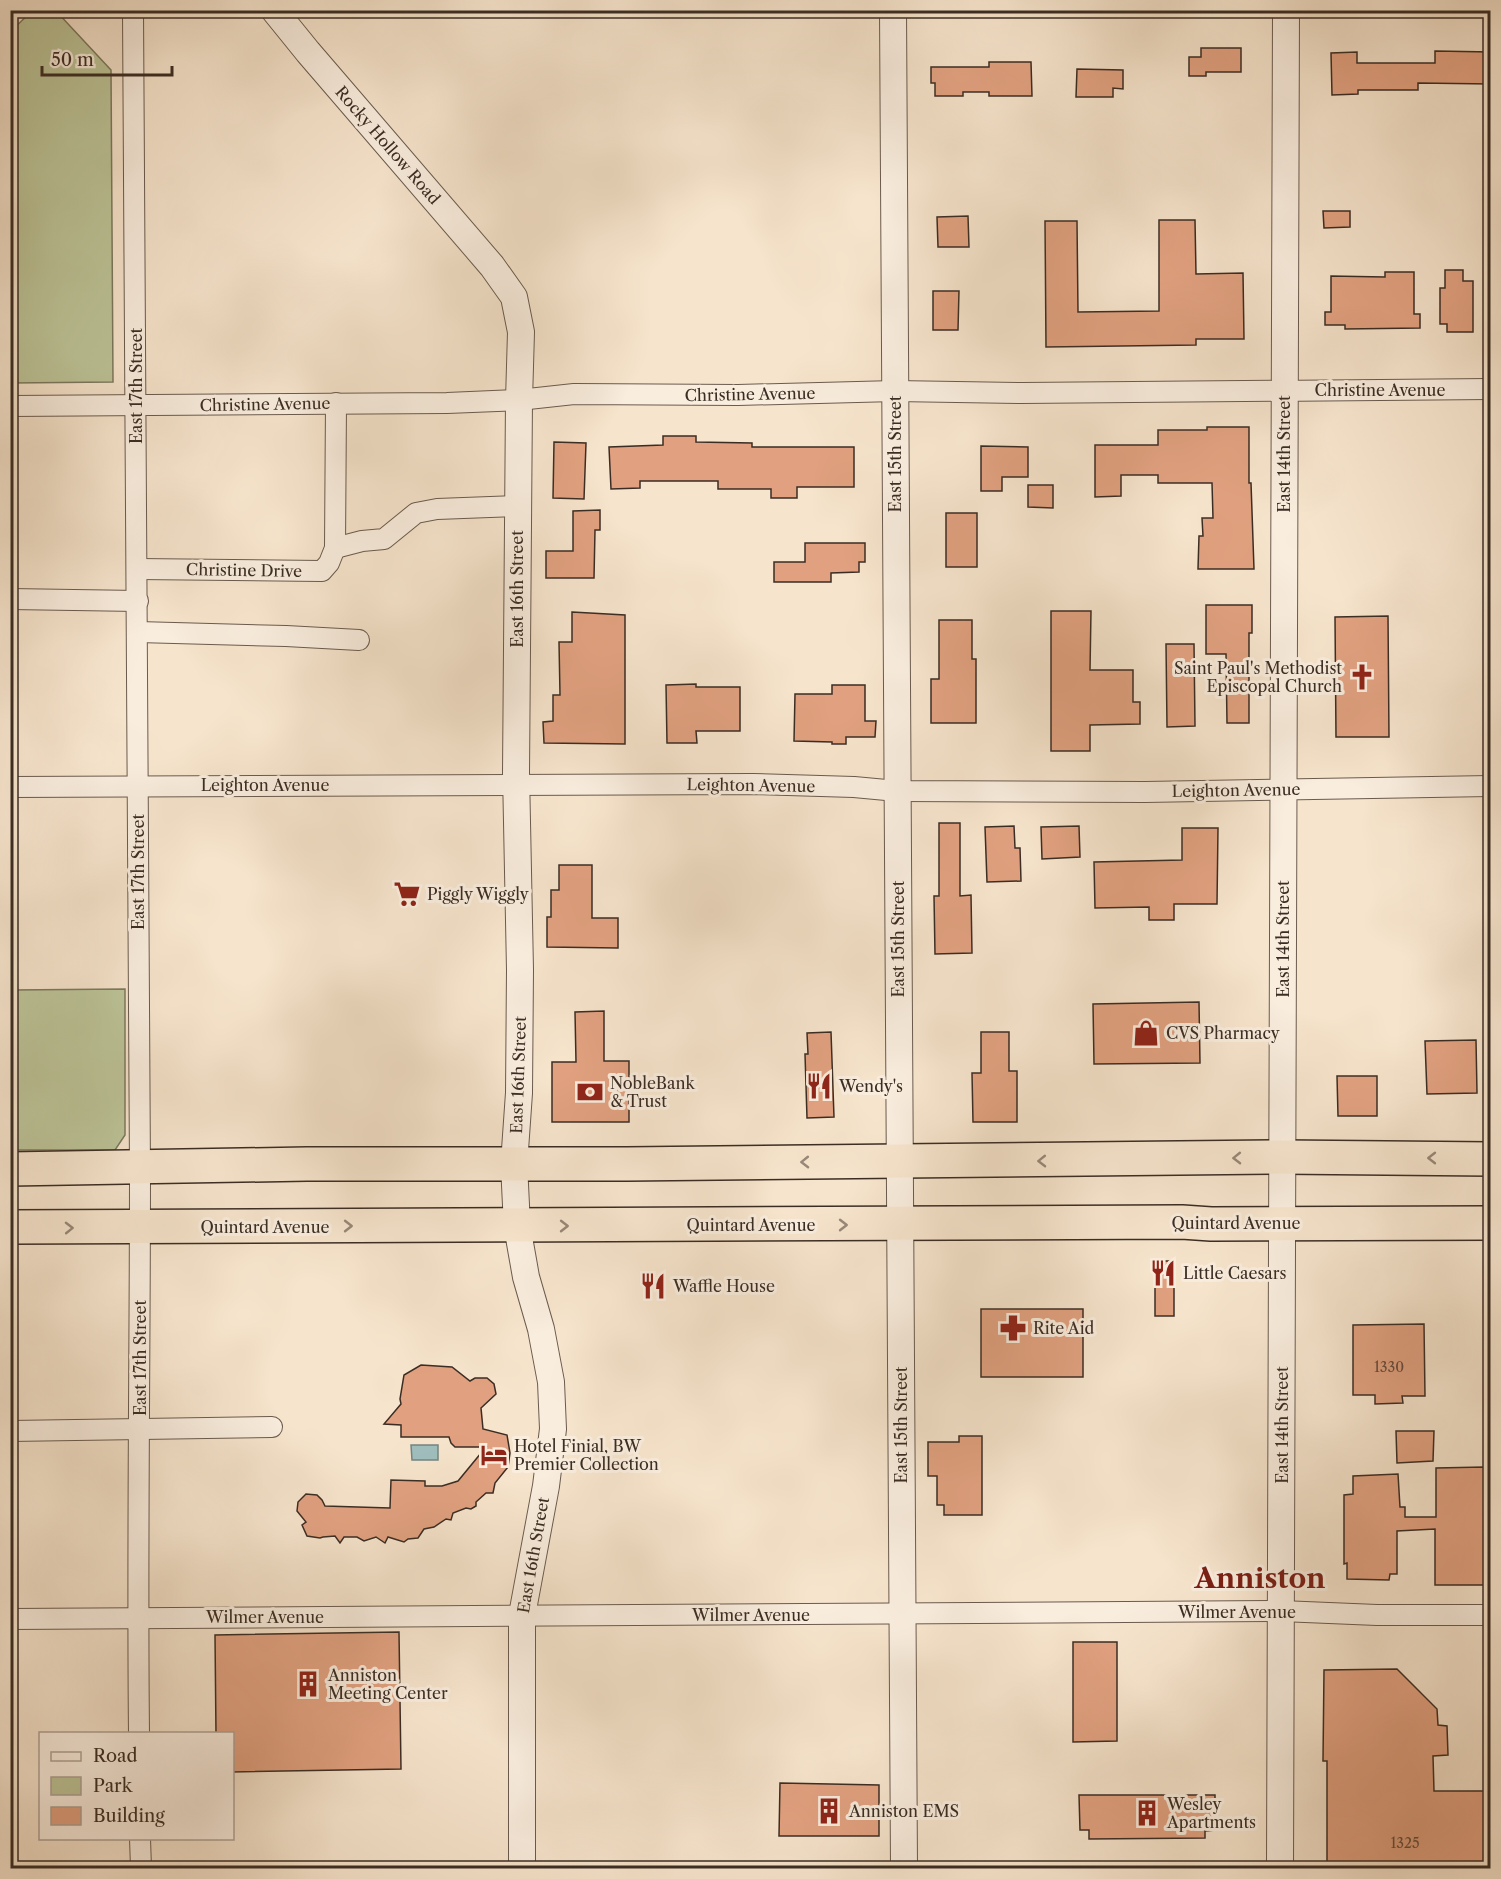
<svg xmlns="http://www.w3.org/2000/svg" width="1501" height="1879" font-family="'Libre Caslon Text',serif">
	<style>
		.green { fill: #bcc498; stroke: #7c785e; stroke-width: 1.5 }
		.water { fill: #9ebebd; stroke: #768480; stroke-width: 1.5 }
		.building { fill: #e1a180; stroke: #3b2d24; stroke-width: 1.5 }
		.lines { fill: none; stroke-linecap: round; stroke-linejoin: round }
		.minor-casing { stroke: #6a5b4e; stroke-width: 22 }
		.tertiary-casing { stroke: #6a5b4e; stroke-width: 28 }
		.trunk-casing { stroke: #3b2d24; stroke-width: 36 }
		.minor { stroke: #f9edde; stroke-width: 20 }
		.tertiary { stroke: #f9edde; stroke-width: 26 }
		.trunk { stroke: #f6e4cc; stroke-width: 33 }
		.oneway { stroke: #988878 }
		.labels { text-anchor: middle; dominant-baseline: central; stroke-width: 6; stroke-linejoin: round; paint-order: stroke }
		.number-label { font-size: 14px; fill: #644a3b }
		.street-label { font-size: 16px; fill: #3b2d24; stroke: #f9edde }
		.poi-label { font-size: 16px; fill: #3b2d24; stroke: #f9edde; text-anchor: start }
		.town-label { font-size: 28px; font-weight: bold; fill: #7a1f14; stroke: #f9edde }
	</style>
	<rect width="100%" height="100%" fill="#f6e4cc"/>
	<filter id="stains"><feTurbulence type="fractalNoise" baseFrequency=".00333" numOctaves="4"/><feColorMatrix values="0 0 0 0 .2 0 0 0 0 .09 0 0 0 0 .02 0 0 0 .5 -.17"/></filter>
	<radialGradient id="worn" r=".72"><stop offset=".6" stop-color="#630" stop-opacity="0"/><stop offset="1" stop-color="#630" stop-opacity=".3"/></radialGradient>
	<!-- green -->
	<g class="green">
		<path d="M 32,11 L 56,11 L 111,70 L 113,382 L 11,383 L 11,31 Z"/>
		<path d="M 125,989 L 125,1135 L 115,1150 L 11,1150 L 11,990 Z"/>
	</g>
	<!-- water -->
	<path class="water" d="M 411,1445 L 438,1445 L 438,1460 L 412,1460 Z"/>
	<!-- building -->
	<g class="building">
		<path d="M 1201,48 L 1241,48 L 1241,72 L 1206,72 L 1206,76 L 1189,76 L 1189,57 L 1201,57 Z"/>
		<path d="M 1435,51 L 1491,52 L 1491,84 L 1418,83 L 1418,90 L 1358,90 L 1358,94 L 1332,95 L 1331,53 L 1357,52 L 1357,63 L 1435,63 Z"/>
		<path d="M 989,62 L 1031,62 L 1032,96 L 989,96 L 989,92 L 963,92 L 963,96 L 935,96 L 935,83 L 931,83 L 931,67 L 989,67 Z"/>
		<path d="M 1077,69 L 1123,70 L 1123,89 L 1113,88 L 1113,97 L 1076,97 Z"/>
		<path d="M 1323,211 L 1350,211 L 1350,227 L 1324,228 Z"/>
		<path d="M 968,216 L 969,247 L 938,247 L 937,217 Z"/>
		<path d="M 1159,220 L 1195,220 L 1196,274 L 1243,273 L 1244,339 L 1196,339 L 1196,345 L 1046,347 L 1045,221 L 1077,221 L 1078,312 L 1159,311 Z"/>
		<path d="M 1445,270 L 1463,270 L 1463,281 L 1473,281 L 1473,332 L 1447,332 L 1447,324 L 1440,324 L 1440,288 L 1445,288 Z"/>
		<path d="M 1385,272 L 1414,272 L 1414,314 L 1420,314 L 1420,328 L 1345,329 L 1345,325 L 1325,325 L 1325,312 L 1331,312 L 1331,276 L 1385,277 Z"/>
		<path d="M 933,291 L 959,291 L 958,330 L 933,330 Z"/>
		<path d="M 1207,427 L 1249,427 L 1249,483 L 1251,483 L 1254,569 L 1198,569 L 1199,536 L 1203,536 L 1202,518 L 1213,518 L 1212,483 L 1158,483 L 1158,475 L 1121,475 L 1121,496 L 1095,497 L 1095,445 L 1158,445 L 1158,430 L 1207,430 Z"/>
		<path d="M 663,436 L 696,436 L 696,442 L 752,443 L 752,447 L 854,447 L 854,487 L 797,487 L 797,498 L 771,498 L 771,489 L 718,489 L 718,481 L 640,481 L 640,488 L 611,489 L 609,447 L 663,445 Z"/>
		<path d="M 554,442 L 586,443 L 584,499 L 553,498 Z"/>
		<path d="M 981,446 L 1028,447 L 1028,477 L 1002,477 L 1002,491 L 981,491 Z"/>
		<path d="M 1028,485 L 1053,485 L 1053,508 L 1028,507 Z"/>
		<path d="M 600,510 L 600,530 L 595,530 L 594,578 L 546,578 L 546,551 L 573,551 L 573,511 Z"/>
		<rect x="946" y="513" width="31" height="54"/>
		<path d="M 805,543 L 865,543 L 865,562 L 859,562 L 859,572 L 831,573 L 831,582 L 774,582 L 774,562 L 805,562 Z"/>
		<path d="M 1206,605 L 1252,605 L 1252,633 L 1249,633 L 1249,723 L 1227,723 L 1226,654 L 1206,654 Z"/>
		<path d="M 1051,611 L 1091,611 L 1090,670 L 1133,670 L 1133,702 L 1140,702 L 1140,724 L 1090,725 L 1090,751 L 1051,751 Z"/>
		<path d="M 572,612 L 625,615 L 625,744 L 544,743 L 543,722 L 553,721 L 553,695 L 560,695 L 559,642 L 572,642 Z"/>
		<path d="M 1388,616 L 1389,737 L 1336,737 L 1335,617 Z"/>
		<path d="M 939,620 L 972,620 L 972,659 L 976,659 L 976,723 L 931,723 L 931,679 L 939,679 Z"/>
		<path d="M 1166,644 L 1194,644 L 1195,726 L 1167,727 Z"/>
		<path d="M 696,684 L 696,687 L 740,687 L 740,731 L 696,731 L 697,743 L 667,743 L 666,685 Z"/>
		<path d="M 832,685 L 865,685 L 865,721 L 876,721 L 875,737 L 846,737 L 846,744 L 832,744 L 832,742 L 794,741 L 795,694 L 832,694 Z"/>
		<path d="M 939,823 L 960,823 L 960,896 L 971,895 L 972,953 L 935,954 L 934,896 L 939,896 Z"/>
		<path d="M 1014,826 L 1015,848 L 1020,848 L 1021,881 L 987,882 L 985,827 Z"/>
		<path d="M 1079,826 L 1080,857 L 1042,859 L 1041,827 Z"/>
		<path d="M 1182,828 L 1218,828 L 1217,904 L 1174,904 L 1174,920 L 1149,920 L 1149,907 L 1095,908 L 1094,862 L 1182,860 Z"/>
		<path d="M 559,865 L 592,865 L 592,918 L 618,918 L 618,948 L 547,947 L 547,917 L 551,917 L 551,890 L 559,890 Z"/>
		<path d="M 1199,1002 L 1200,1063 L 1094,1064 L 1093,1004 Z"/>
		<path d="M 604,1011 L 604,1061 L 629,1061 L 629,1122 L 552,1122 L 552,1062 L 576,1062 L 575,1012 Z"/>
		<path d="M 831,1032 L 834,1117 L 807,1118 L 805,1054 L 808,1054 L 807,1033 Z"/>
		<path d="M 981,1032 L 1009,1032 L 1009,1071 L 1017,1071 L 1017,1122 L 973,1122 L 972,1073 L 981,1073 Z"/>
		<path d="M 1476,1040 L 1477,1093 L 1427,1094 L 1425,1041 Z"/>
		<path d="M 1337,1076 L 1377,1076 L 1377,1116 L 1338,1116 Z"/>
		<rect x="1155" y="1261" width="19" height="55"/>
		<rect x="981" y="1309" width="102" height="68"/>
		<path d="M 1424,1324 L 1425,1396 L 1402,1396 L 1403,1403 L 1375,1404 L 1375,1395 L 1353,1395 L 1353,1325 Z"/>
		<path d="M 421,1365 L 452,1367 L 470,1381 L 475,1378 L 487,1378 L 494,1384 L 496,1394 L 481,1408 L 483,1429 L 507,1435 L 510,1453 L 508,1467 L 495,1483 L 493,1493 L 486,1493 L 476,1502 L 476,1506 L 471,1509 L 466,1508 L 453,1513 L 451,1520 L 446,1519 L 434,1527 L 424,1529 L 418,1538 L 408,1539 L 404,1542 L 388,1537 L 385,1543 L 376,1537 L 364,1541 L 357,1537 L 344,1537 L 340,1543 L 335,1536 L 323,1537 L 320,1538 L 307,1536 L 302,1525 L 306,1522 L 297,1511 L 298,1502 L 306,1494 L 317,1495 L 322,1500 L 325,1506 L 390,1508 L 391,1480 L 425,1481 L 425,1486 L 442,1486 L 458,1481 L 486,1447 L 455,1447 L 451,1443 L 449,1437 L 401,1437 L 401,1425 L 384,1424 L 401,1404 L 400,1399 L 404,1375 Z"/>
		<path d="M 1396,1431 L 1434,1431 L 1433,1461 L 1397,1463 Z"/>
		<path d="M 959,1436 L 982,1436 L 982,1515 L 944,1515 L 944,1505 L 937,1505 L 937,1476 L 928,1476 L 928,1442 L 959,1442 Z"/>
		<path d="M 1484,1467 L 1484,1585 L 1435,1585 L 1435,1529 L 1397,1531 L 1397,1574 L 1390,1574 L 1389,1580 L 1347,1579 L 1347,1563 L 1344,1564 L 1344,1495 L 1353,1494 L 1353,1476 L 1398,1474 L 1400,1507 L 1405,1507 L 1405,1517 L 1436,1517 L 1436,1468 Z"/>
		<path d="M 399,1632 L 401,1769 L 232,1772 L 232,1734 L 216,1734 L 215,1635 Z"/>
		<path d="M 1073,1642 L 1117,1642 L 1117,1741 L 1073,1742 Z"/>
		<path d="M 1397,1669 L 1437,1709 L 1438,1725 L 1447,1726 L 1448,1755 L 1433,1756 L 1434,1791 L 1491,1791 L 1491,1869 L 1327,1869 L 1327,1761 L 1323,1761 L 1324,1670 Z"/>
		<path d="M 780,1783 L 879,1785 L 879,1836 L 779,1836 Z"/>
		<path d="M 1079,1795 L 1215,1795 L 1215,1830 L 1205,1831 L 1205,1838 L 1089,1839 L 1089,1830 L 1080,1830 Z"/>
	</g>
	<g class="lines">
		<!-- minor casing -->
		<g class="minor-casing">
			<g id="minor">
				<path d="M 133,10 C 137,397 139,784 140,1171 C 140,1358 137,1546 139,1734"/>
				<path d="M 10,406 L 447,403 L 519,400 L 574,394 L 738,395 L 895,391 L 1022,393 L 1490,389"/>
				<path d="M 335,548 L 362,541 L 384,539 L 416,513 L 437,509 L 518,506"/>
				<path d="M 138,569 L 322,571 L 329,563 L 335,548 L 336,403"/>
				<path d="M 10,599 L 138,601"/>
				<path d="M 138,632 L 286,636 L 359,640"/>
				<path d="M 10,787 L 753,784 L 854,787 L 897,791 L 1145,792 L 1490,786"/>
				<path d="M 10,1431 L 272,1427"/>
				<path d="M 10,1619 L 1281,1611 L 1377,1615 L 1490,1615"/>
				<path d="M 140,1838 L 141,1868"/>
			</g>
		</g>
		<!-- tertiary casing -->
		<g class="tertiary-casing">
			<g id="tertiary">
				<path d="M 274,10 L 308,52 L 492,266 L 514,297 L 521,332 L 519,400 L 516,773 L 520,970 L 519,1093 L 514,1164 L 517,1226 L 526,1277 L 541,1329 L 551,1382 L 553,1429 L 546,1486 L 522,1615 L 522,1868"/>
				<path d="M 893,10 L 904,1868"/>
				<path d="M 1280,1868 L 1286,10"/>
			</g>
		</g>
		<!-- trunk casing -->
		<g class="trunk-casing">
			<g id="trunk">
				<path d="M 10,1169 L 307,1164 L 627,1164 L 1282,1157 L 1490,1159"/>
				<path d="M 10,1227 L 1182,1222 L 1211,1224 L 1490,1223"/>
			</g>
		</g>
		<!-- minor -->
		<use href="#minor" class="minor"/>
		<!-- tertiary -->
		<use href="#tertiary" class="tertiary"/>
		<!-- trunk -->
		<use href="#trunk" class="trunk"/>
	</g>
	<!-- one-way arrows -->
	<defs><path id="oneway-chevron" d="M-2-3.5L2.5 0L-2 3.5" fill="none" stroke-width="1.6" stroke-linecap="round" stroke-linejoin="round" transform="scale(1.5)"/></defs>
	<g class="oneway">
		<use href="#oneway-chevron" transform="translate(1237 1158) rotate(179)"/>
		<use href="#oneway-chevron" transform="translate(1432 1158) rotate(-180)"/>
		<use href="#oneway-chevron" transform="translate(1042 1161) rotate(179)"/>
		<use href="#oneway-chevron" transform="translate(805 1162) rotate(179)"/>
		<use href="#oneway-chevron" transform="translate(843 1225)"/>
		<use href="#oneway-chevron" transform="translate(348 1226)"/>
		<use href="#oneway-chevron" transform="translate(564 1226)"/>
		<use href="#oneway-chevron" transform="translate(69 1228) rotate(-1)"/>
	</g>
	<!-- icons -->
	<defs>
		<g id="church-bare" transform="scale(2.07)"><path d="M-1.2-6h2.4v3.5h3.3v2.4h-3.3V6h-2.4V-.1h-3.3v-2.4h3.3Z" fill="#8f2418" stroke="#f9edde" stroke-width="2.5" paint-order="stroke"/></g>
		<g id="supermarket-bare" transform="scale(2.07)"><path d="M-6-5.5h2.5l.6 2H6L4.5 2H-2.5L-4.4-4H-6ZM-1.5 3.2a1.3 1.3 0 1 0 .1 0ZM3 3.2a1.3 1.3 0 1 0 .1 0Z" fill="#8f2418" stroke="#f9edde" stroke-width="2.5" paint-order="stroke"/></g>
		<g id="shop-bare" transform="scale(2.07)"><path d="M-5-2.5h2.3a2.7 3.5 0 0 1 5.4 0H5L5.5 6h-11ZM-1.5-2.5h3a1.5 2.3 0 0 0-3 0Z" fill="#8f2418" stroke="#f9edde" stroke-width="2.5" paint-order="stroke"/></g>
		<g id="restaurant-bare" transform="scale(2.07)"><path d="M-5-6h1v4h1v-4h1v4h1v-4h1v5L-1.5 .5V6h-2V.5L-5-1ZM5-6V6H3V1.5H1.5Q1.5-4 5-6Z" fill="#8f2418" stroke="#f9edde" stroke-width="2.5" paint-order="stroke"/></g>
		<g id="bank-bare" transform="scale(2.07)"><path d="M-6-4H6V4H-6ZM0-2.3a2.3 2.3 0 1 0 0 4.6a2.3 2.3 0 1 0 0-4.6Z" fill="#8f2418" stroke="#f9edde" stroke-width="2.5" paint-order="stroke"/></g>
		<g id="pharmacy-bare" transform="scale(2.07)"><path d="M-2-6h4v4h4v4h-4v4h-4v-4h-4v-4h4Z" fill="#8f2418" stroke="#f9edde" stroke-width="2.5" paint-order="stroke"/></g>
		<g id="hotel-bare" transform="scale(2.07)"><path d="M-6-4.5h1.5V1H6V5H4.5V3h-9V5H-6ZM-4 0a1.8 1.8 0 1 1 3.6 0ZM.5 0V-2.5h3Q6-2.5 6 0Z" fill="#8f2418" stroke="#f9edde" stroke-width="2.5" paint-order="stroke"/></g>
		<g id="building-bare" transform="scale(2.07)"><path d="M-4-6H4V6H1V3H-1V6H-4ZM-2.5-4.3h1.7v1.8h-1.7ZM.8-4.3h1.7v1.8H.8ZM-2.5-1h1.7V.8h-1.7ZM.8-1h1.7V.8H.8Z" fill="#8f2418" stroke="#f9edde" stroke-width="2.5" paint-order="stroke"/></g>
	</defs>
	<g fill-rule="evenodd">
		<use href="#church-bare" x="1362" y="677"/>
		<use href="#supermarket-bare" x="407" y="894"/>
		<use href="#shop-bare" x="1146" y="1033"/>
		<use href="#restaurant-bare" x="819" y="1086"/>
		<use href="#bank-bare" x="590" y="1092"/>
		<use href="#restaurant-bare" x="1163" y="1273"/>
		<use href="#restaurant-bare" x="653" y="1286"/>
		<use href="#pharmacy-bare" x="1013" y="1328"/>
		<use href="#hotel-bare" x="494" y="1455"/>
		<use href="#building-bare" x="308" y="1684"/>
		<use href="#building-bare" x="829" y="1811"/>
		<use href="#building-bare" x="1147" y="1813"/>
	</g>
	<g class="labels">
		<!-- number labels -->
		<g class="number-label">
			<text x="1389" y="1367">1330</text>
			<text x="1405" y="1843">1325</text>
		</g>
		<!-- street labels -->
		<g class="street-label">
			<text transform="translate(388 145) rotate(49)">Rocky Hollow Road</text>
			<text transform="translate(136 386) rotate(-90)">East 17th Street</text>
			<text x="1380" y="390">Christine Avenue</text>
			<text transform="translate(750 394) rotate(-1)">Christine Avenue</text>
			<text transform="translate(265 404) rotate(-1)">Christine Avenue</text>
			<text transform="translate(895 454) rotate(-90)">East 15th Street</text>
			<text transform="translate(1284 454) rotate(-90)">East 14th Street</text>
			<text transform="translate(244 570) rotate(1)">Christine Drive</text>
			<text transform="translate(517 589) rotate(-90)">East 16th Street</text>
			<text x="265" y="785">Leighton Avenue</text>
			<text transform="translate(751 785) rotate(1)">Leighton Avenue</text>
			<text transform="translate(1236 790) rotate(-1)">Leighton Avenue</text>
			<text transform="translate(138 872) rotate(-90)">East 17th Street</text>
			<text transform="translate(898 939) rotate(-90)">East 15th Street</text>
			<text transform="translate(1283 939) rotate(-90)">East 14th Street</text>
			<text transform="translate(518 1075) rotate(-88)">East 16th Street</text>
			<text x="1236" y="1223">Quintard Avenue</text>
			<text x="751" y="1225">Quintard Avenue</text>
			<text x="265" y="1227">Quintard Avenue</text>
			<text transform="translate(140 1358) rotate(-90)">East 17th Street</text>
			<text transform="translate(901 1425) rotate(-90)">East 15th Street</text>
			<text transform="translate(1282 1425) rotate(-90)">East 14th Street</text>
			<text transform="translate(533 1555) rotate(-80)">East 16th Street</text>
			<text x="1237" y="1612">Wilmer Avenue</text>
			<text x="751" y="1615">Wilmer Avenue</text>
			<text x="265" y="1617">Wilmer Avenue</text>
		</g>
		<!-- poi labels -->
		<g class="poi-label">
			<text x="1342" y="668" text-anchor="end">Saint Paul's Methodist<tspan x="1342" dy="18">Episcopal Church</tspan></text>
			<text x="427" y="894">Piggly Wiggly</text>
			<text x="1166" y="1033">CVS Pharmacy</text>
			<text x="610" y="1083">NobleBank<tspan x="610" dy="18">&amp; Trust</tspan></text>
			<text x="839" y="1086">Wendy's</text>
			<text x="1183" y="1273">Little Caesars</text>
			<text x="673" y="1286">Waffle House</text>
			<text x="1033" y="1328">Rite Aid</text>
			<text x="514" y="1446">Hotel Finial, BW<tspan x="514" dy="18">Premier Collection</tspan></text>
			<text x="328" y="1675">Anniston<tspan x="328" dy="18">Meeting Center</tspan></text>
			<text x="1167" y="1804">Wesley<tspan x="1167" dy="18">Apartments</tspan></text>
			<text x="849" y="1811">Anniston EMS</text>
		</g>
		<!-- town labels -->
		<g class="town-label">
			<text x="1260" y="1578">Anniston</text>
		</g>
	</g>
	<!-- margin -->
	<rect width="1501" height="1879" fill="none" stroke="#f6e4cc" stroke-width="36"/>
	<rect x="12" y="12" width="1477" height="1855" fill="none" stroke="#3b2d24" stroke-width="3"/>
	<rect x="18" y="18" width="1465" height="1843" fill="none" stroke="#3b2d24" stroke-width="1.5"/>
	<!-- legend -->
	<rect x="39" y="1732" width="195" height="108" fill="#f9edde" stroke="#ada094" stroke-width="1.5"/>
	<rect x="51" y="1752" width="30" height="9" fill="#f9edde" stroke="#ada094" stroke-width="1.5"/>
	<text x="93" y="1762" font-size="18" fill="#3b2d24">Road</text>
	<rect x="51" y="1777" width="30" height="18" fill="#bcc498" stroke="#ada094" stroke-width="1.5"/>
	<text x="93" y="1792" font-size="18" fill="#3b2d24">Park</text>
	<rect x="51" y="1807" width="30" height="18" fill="#e1a180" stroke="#ada094" stroke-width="1.5"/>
	<text x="93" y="1822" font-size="18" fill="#3b2d24">Building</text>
	<!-- scale -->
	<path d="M42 66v9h130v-9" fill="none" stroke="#3b2d24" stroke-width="3"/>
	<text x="51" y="66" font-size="18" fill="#3b2d24" stroke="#f9edde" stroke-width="4.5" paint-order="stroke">50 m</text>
	<rect width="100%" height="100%" filter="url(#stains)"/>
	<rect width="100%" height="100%" fill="url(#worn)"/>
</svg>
